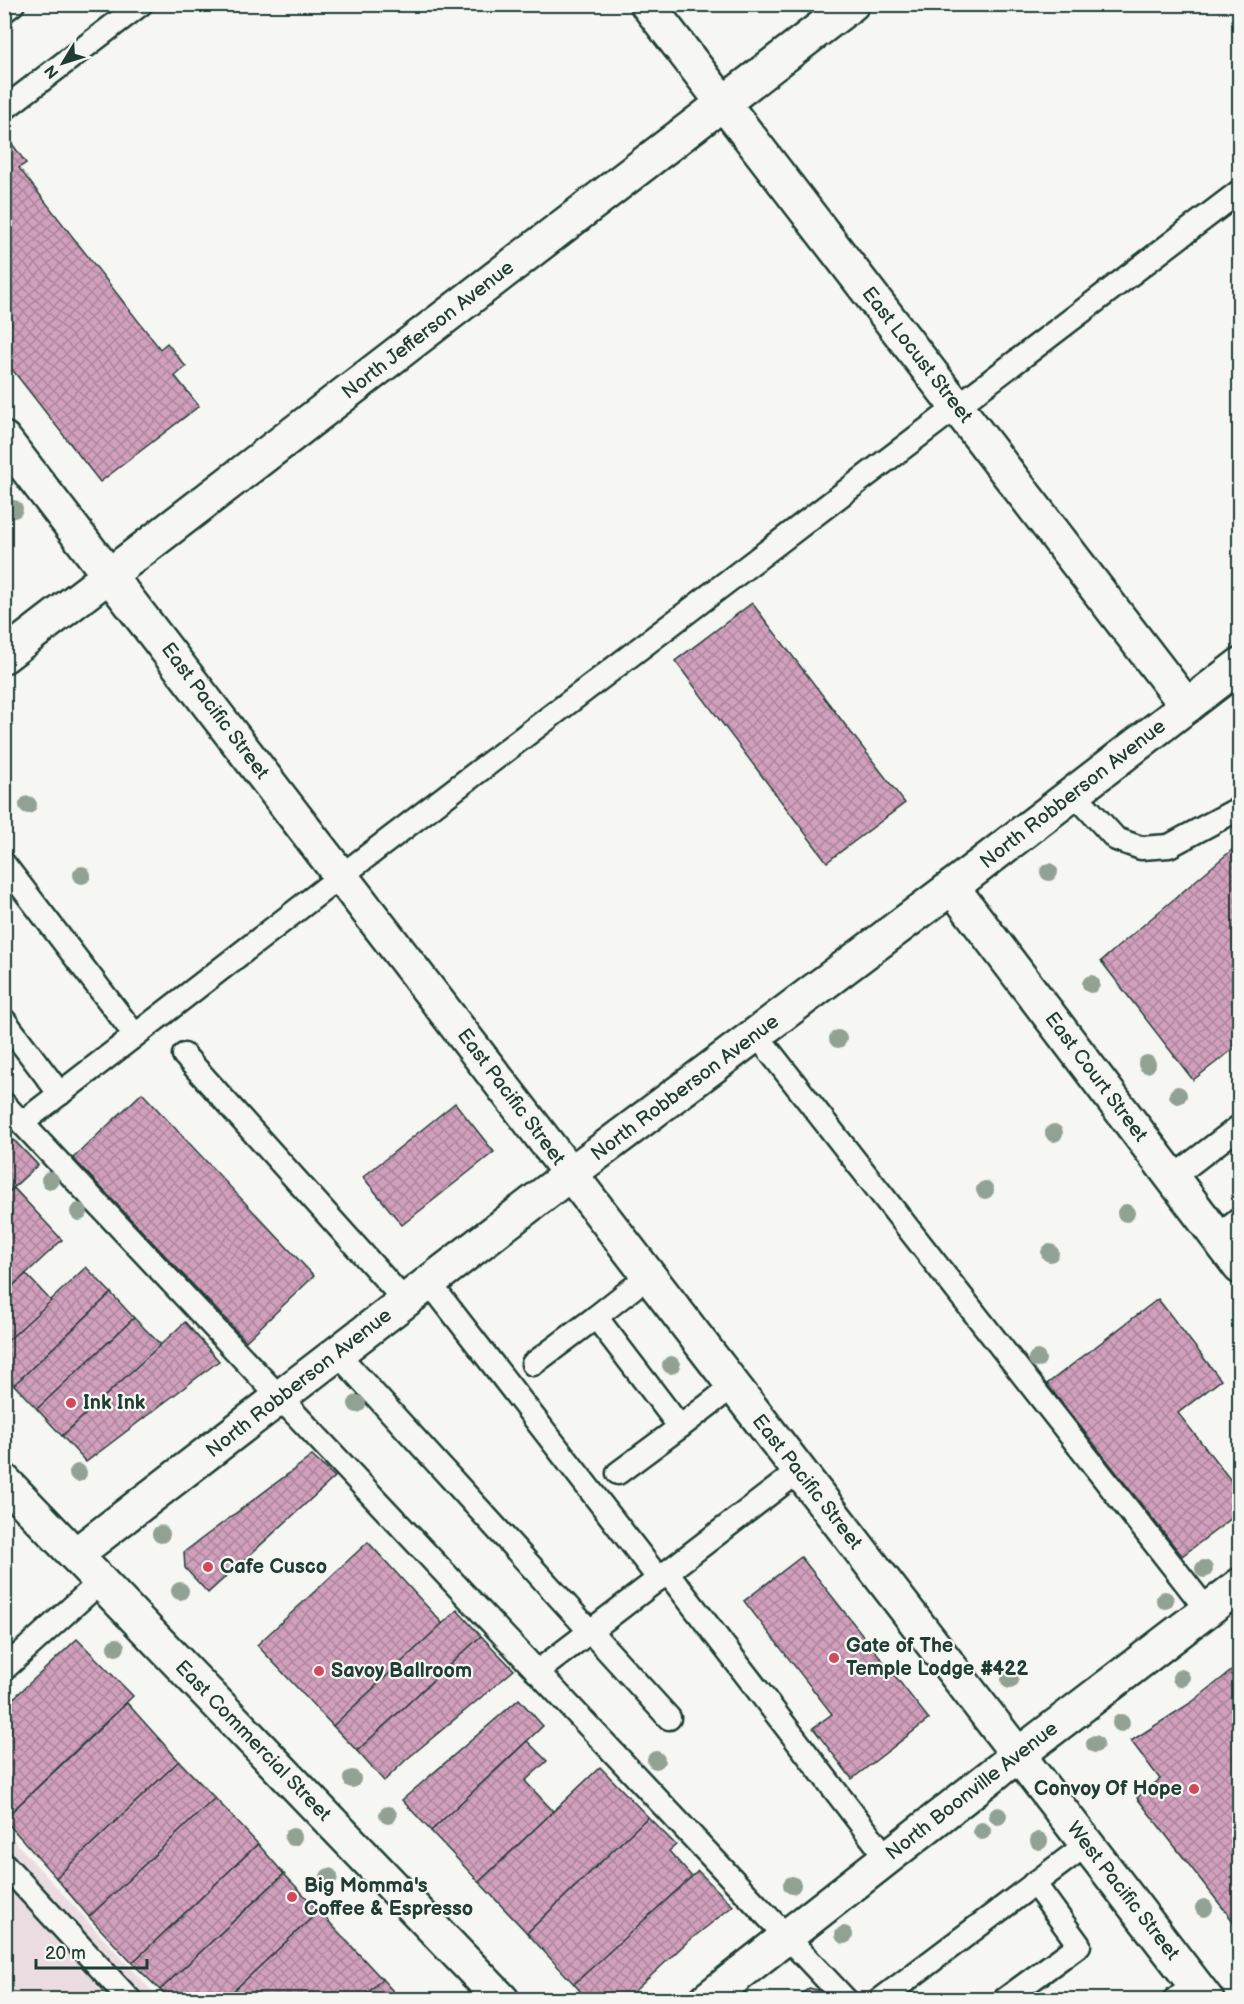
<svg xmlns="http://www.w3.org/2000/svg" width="1244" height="2004" font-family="'Balsamiq Sans',sans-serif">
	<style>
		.built { fill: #ebdce2 }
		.building { fill: url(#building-cross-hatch); stroke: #1f3d34; stroke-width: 1.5 }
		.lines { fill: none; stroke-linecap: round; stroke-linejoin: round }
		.lane-casing { stroke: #1f3d34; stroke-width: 27 }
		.street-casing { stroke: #1f3d34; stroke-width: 38 }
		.secondary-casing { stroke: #1f3d34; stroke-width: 38 }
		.lane { stroke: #f6f6f2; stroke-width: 22 }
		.street { stroke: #f6f6f2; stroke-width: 33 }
		.secondary { stroke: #f6f6f2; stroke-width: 33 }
		.tree { fill: #91a295 }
		.poi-dot { fill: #d1495b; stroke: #f6f6f2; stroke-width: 2 }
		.labels { text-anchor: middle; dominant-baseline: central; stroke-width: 4.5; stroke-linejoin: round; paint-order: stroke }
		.street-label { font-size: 20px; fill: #1f3d34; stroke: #f6f6f2 }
		.poi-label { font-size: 20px; font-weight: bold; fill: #1f3d34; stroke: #f6f6f2; text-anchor: start }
	</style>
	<defs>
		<pattern id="building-cross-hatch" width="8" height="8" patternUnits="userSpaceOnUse" patternTransform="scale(1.5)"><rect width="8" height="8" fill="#d2a0bd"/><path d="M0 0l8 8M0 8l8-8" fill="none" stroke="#aa849a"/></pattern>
	</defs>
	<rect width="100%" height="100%" fill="#f6f6f2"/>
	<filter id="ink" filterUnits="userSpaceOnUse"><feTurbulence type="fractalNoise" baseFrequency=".0167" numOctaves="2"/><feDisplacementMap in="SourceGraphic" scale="12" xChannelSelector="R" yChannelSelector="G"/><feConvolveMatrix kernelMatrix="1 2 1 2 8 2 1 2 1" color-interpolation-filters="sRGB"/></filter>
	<g filter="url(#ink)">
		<!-- built -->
		<path class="built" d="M 5,1831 L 159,1999 L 5,1999 Z"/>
		<!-- building -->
		<g class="building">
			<path d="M 10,141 L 26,163 L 19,168 L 160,349 L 167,343 L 186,367 L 175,376 L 199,406 L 100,482 L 4,359 L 4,146 Z"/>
			<path d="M 752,603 L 905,803 L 827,862 L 675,661 Z"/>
			<path d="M 1240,843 L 1240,1044 L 1193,1080 L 1101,961 Z"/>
			<path d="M 142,1093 L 314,1276 L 246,1341 L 73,1158 Z"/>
			<path d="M 455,1103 L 494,1152 L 402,1225 L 363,1177 Z"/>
			<path d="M 14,1140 L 38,1165 L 4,1196 L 4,1149 Z"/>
			<path d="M 14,1188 L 62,1240 L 4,1294 L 4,1196 Z"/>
			<path d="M 86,1267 L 111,1293 L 14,1385 L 4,1375 L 4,1344 Z"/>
			<path d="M 26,1274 L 51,1301 L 4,1344 L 4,1294 Z"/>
			<path d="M 111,1293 L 134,1318 L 37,1409 L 14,1385 Z"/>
			<path d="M 1158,1299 L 1221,1380 L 1178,1413 L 1240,1492 L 1240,1512 L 1182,1556 L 1047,1384 Z"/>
			<path d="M 134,1318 L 161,1345 L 62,1436 L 37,1409 Z"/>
			<path d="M 185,1322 L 219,1361 L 86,1462 L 62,1436 Z"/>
			<path d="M 312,1456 L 335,1477 L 208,1593 L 185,1568 L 184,1552 Z"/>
			<path d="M 368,1542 L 443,1624 L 333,1726 L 257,1645 Z"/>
			<path d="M 801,1557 L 929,1719 L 852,1779 L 813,1728 L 832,1714 L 744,1601 Z"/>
			<path d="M 457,1610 L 481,1636 L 357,1751 L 333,1726 Z"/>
			<path d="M 481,1636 L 514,1670 L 407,1759 L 384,1781 L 357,1751 Z"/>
			<path d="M 77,1639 L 133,1696 L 4,1819 L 4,1707 Z"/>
			<path d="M 1240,1664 L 1240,1930 L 1137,1798 L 1160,1779 L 1131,1741 L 1192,1702 Z"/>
			<path d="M 519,1699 L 543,1726 L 431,1831 L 402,1800 Z"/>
			<path d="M 127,1703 L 179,1761 L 56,1878 L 4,1819 Z"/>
			<path d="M 527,1741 L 547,1761 L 525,1781 L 554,1812 L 479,1882 L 431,1831 Z"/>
			<path d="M 179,1761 L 215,1798 L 89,1917 L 56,1878 Z"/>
			<path d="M 600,1767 L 648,1817 L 527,1933 L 479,1882 Z"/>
			<path d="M 215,1798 L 258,1844 L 132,1963 L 89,1917 Z"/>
			<path d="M 648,1817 L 676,1845 L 669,1851 L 692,1877 L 574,1984 L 527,1933 Z"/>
			<path d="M 258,1844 L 284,1874 L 160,1990 L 132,1963 Z"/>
			<path d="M 698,1871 L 733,1906 L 685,1944 L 625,2000 L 588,2000 L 574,1984 Z"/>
			<path d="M 284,1874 L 319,1911 L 224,2000 L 169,2000 L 160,1990 Z"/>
			<path d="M 319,1911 L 382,1979 L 361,2000 L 224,2000 Z"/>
			<path d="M 382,1979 L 401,2000 L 361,2000 Z"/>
			<path d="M 809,1988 L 821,1991 L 829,2000 L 794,2000 Z"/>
		</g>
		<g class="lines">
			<!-- lane casing -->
			<g class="lane-casing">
				<g id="lane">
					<path d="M 4,11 L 13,4"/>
					<path d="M 4,109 L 141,4"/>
					<path d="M 1074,793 L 1116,839 L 1141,848 L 1169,846 L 1240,808"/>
					<path d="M 4,864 L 135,1035"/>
					<path d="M 4,1020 L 60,1094"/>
					<path d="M 756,1034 L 1207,1610"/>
					<path d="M 184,1055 L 405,1301"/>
					<path d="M 4,1104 L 846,2000"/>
					<path d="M 22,1123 L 341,876 L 1240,191"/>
					<path d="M 1172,1178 L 1240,1126"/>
					<path d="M 1217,1237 L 1240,1219"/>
					<path d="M 648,1276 L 596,1317 L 680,1427 L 733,1386"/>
					<path d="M 429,1282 L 659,1579"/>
					<path d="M 337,1353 L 669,1718"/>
					<path d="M 533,1364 L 596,1317"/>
					<path d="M 618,1473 L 680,1427"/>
					<path d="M 667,1572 L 887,1858"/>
					<path d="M 4,1669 L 100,1582"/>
					<path d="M 537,1672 L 799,1471"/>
					<path d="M 4,1864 L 130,2000"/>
					<path d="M 880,2000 L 1087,1844"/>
					<path d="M 1004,2000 L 1079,1945 L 1034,1883"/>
					<path d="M 1174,2000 L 1194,1984"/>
				</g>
			</g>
			<!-- street casing -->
			<g class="street-casing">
				<g id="street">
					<path d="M 647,4 L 1187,706"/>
					<path d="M 4,439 L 1207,2000"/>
					<path d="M 952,887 L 1240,1267"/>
					<path d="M 75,1555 L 570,1174 L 952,887 L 1240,665"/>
					<path d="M 706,2000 L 1018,1755 L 1240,1585"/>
				</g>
			</g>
			<!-- secondary casing -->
			<g class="secondary-casing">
				<g id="secondary">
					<path d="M 4,656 L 852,4"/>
					<path d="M 4,1481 L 502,2000"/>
				</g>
			</g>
			<!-- lane -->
			<use href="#lane" class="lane"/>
			<!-- street -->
			<use href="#street" class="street"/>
			<!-- secondary -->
			<use href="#secondary" class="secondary"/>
		</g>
		<!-- trees -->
		<g class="tree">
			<circle cx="14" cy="509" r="9"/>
			<circle cx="28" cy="805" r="9"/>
			<circle cx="1049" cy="872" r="9"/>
			<circle cx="82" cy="875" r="9"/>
			<circle cx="1091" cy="984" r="9"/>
			<circle cx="838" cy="1039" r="9"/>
			<circle cx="1147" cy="1064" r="9"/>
			<circle cx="1178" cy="1095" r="9"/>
			<circle cx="1054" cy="1133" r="9"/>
			<circle cx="50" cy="1180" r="9"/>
			<circle cx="985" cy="1190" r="9"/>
			<circle cx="79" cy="1212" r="9"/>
			<circle cx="1126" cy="1213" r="9"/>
			<circle cx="1050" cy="1253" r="9"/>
			<circle cx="1037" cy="1359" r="9"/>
			<circle cx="671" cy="1365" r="9"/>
			<circle cx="357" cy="1404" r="9"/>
			<circle cx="78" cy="1473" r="9"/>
			<circle cx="161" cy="1534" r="9"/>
			<circle cx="1204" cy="1569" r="9"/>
			<circle cx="180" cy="1591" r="9"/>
			<circle cx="1165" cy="1600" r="9"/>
			<circle cx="116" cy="1647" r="9"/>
			<circle cx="1181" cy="1678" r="9"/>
			<circle cx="1010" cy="1680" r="9"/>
			<circle cx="1121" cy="1723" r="9"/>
			<circle cx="1095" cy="1744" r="9"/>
			<circle cx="656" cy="1760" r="9"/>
			<circle cx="352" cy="1779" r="9"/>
			<circle cx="388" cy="1815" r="9"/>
			<circle cx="998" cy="1816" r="9"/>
			<circle cx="982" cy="1831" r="9"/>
			<circle cx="293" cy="1837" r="9"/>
			<circle cx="1039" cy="1841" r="9"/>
			<circle cx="329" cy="1877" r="9"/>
			<circle cx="792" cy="1885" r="9"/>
			<circle cx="1204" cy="1908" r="9"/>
			<circle cx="844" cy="1935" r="9"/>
		</g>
	</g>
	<!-- markers -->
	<g class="poi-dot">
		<circle cx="71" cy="1403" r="6"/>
		<circle cx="208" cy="1567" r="6"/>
		<circle cx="834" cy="1658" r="6"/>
		<circle cx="319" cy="1671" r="6"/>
		<circle cx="1194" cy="1789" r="6"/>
		<circle cx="292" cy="1897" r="6"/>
	</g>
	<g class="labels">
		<!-- street labels -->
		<g class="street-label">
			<text transform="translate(428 330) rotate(-38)">North Jefferson Avenue</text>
			<text transform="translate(917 355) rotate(52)">East Locust Street</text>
			<text transform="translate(215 711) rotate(53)">East Pacific Street</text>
			<text transform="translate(1073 794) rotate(-38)">North Robberson Avenue</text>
			<text transform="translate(1096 1077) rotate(53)">East Court Street</text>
			<text transform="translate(685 1088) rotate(-37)">North Robberson Avenue</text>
			<text transform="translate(511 1097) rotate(53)">East Pacific Street</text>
			<text transform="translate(299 1383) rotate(-38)">North Robberson Avenue</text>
			<text transform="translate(807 1482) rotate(52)">East Pacific Street</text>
			<text transform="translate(253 1741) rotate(46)">East Commercial Street</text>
			<text transform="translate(972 1791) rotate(-38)">North Boonville Avenue</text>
			<text transform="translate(1123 1891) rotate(52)">West Pacific Street</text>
		</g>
		<!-- poi labels -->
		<g class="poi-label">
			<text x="83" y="1403">Ink Ink</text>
			<text x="220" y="1567">Cafe Cusco</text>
			<text x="846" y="1646">Gate of The<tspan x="846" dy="23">Temple Lodge #422</tspan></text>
			<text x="331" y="1671">Savoy Ballroom</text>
			<text x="1182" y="1789" text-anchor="end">Convoy Of Hope</text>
			<text x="304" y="1886">Big Momma's<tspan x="304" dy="23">Coffee &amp; Espresso</tspan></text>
		</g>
	</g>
	<!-- margin -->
	<rect width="1244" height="2004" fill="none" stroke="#f6f6f2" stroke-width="24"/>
	<rect x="12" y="12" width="1220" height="1980" fill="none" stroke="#1f3d34" stroke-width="2" filter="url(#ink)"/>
	<!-- north arrow -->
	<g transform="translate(63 63) rotate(232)" stroke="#f6f6f2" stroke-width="4.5" paint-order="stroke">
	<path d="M0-4.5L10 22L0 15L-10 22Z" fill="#1f3d34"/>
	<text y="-9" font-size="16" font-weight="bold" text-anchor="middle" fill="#1f3d34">N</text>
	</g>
	<!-- scale -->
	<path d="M36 1959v9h111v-9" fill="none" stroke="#1f3d34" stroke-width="3"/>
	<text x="45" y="1959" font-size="18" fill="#1f3d34" stroke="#f6f6f2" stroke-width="4.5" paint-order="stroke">20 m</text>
</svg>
